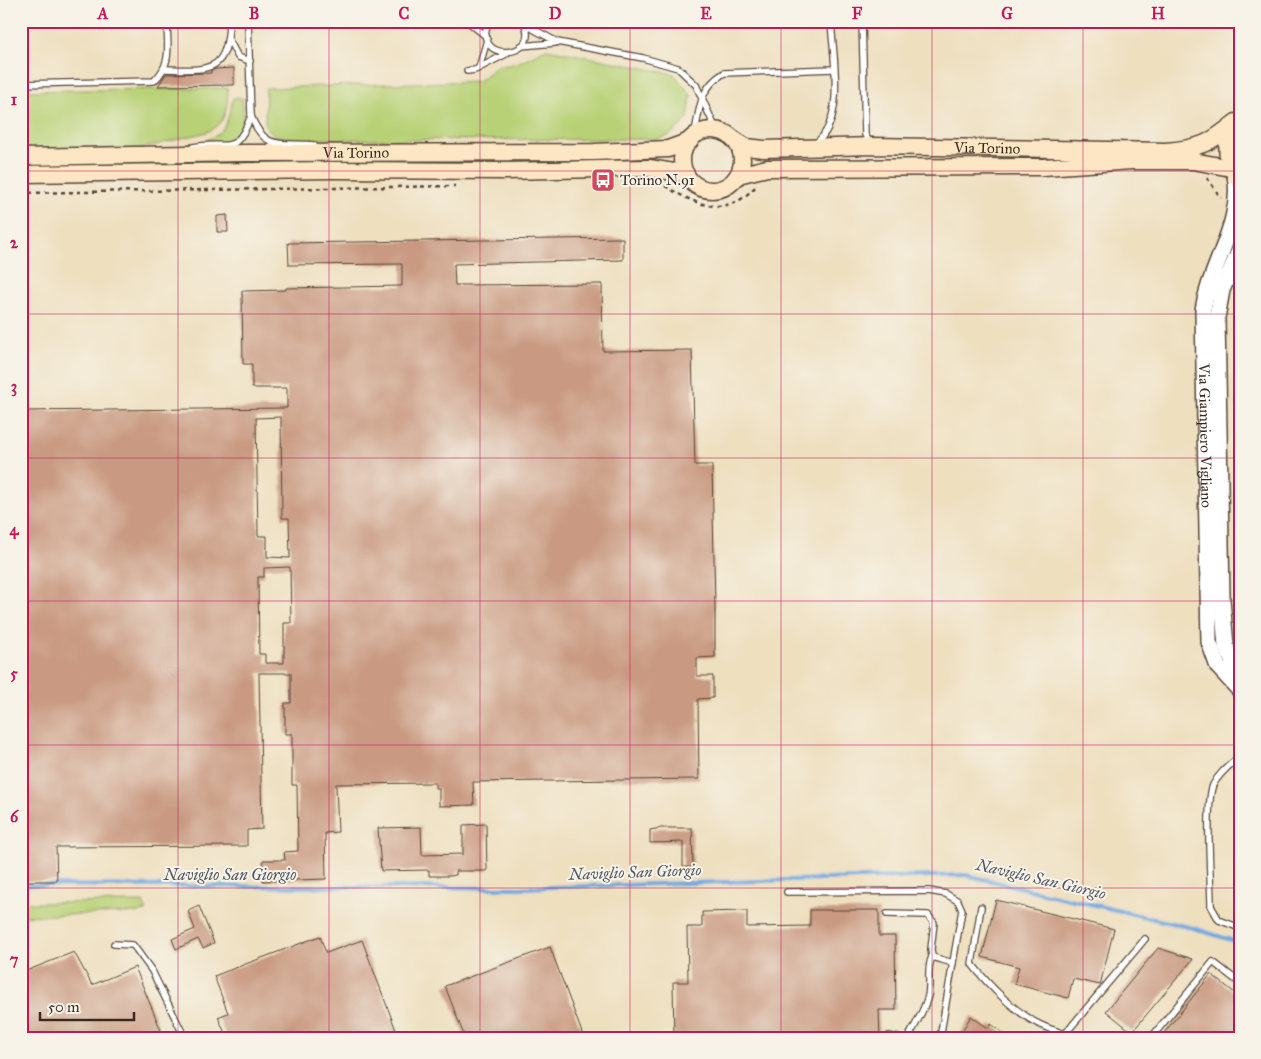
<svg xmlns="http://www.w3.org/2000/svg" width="1261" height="1059" font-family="'IM FELL Great Primer',serif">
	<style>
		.green { fill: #b8d176; stroke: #7a7e4a }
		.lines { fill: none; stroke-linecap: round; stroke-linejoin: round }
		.stream { stroke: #73a9e1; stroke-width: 4 }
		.building { fill: #c99a81; fill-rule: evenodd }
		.service-casing { stroke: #564536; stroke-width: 8 }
		.tertiary-casing { stroke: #564536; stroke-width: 18 }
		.secondary-casing { stroke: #564536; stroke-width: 19 }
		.path { stroke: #564536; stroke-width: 2.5; stroke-dasharray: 4 4; stroke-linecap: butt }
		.service { stroke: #fff; stroke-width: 5.5 }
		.tertiary { stroke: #fff; stroke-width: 15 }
		.secondary { stroke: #fce6c4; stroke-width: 16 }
		.grid { fill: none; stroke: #c2185b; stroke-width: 1; stroke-opacity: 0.55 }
		.labels { text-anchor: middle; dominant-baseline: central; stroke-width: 4; stroke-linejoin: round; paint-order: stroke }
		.street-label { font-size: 15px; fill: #3b2a1e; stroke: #f7f3e8 }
		.poi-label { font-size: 15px; fill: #3b2a1e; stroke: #f7f3e8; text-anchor: start }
		.water-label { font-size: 16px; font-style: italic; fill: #4f5662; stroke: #f7f3e8 }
		.neatline { fill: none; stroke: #c2185b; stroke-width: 2 }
		.grid-label { font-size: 16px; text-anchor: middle; font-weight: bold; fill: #c2185b }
	</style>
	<rect width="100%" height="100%" fill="#f7f3e8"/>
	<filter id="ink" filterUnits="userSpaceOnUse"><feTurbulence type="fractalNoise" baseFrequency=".02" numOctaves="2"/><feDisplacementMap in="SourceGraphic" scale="10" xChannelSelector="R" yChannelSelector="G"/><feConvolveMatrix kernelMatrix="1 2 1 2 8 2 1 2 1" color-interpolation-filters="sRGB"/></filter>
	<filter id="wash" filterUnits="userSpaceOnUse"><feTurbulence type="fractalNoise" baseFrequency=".0096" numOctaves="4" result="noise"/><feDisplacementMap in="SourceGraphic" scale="20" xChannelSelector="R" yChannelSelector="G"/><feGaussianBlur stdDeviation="1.12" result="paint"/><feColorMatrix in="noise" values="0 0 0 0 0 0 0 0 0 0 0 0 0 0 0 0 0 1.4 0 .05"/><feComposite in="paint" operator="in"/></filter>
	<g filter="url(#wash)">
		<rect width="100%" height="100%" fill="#eedfbf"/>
		<!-- green -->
		<g class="green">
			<path d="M 547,49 L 674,74 L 691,95 L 688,119 L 670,135 L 658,139 L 374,140 L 293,138 L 274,135 L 265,126 L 266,88 L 478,81 L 499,65 C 515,68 532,54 547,49 Z"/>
			<path d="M 228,88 C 227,108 227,123 207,132 L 139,149 L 21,149 L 21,91 Z"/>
			<path d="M 233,98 L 242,98 C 244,111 245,139 227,142 C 221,143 213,141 206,140 C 227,134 228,117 233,98 Z"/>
			<path d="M 1240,309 L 1240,614 L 1237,318 Z"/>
			<path d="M 143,902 L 147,911 L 136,913 L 21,916 L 21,903 Z"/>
		</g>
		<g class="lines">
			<!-- stream -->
			<path class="stream" d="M 21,885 L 519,888 L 966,875 L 1193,928 L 1240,943"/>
		</g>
		<g id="blocks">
			<!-- building -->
			<g class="building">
				<path d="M 234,68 L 234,85 L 158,86 L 166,74 L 211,73 L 211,71 L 216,69 Z"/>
				<path d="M 227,215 L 228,232 L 217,232 L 217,216 Z"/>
				<path d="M 623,238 L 623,260 L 454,264 L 455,285 L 602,284 L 603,351 L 692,350 L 695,465 L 712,465 L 715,606 L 715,657 L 697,658 L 697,676 L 713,676 L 713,698 L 698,699 L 699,779 L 473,782 L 474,805 L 439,806 L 439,788 L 435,788 L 435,783 L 336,784 L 338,832 L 325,833 L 326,879 L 263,881 L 263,860 L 285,860 L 284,852 L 298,851 L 297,785 L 292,785 L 292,734 L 285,734 L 285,703 L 291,703 L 291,673 L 259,673 L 262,829 L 247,830 L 247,846 L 56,847 L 57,881 L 21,881 L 21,411 L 287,408 L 287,388 L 252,388 L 252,364 L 243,364 L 242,291 L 286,290 L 286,288 L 402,286 L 402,264 L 289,265 L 288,243 ZM 281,417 L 282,518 L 289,518 L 290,558 L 267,557 L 267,536 L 258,536 L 256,418 ZM 290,567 L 291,623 L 284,623 L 284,663 L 265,663 L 265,654 L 259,654 L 258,577 L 264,577 L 264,568 Z"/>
				<path d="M 486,824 L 487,871 L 456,871 L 456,875 L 450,876 L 429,876 L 429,870 L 381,871 L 378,828 L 421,827 L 422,855 L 463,854 L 463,825 Z"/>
				<path d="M 661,828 L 692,828 L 693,867 L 683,867 L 683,842 L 650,843 L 650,830 Z"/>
				<path d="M 996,900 L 1114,929 L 1100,985 L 1073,979 L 1068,998 L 1014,984 L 1019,967 L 982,957 Z"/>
				<path d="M 199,906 L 214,943 L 203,948 L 198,939 L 176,949 L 172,939 L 195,929 L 188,911 Z"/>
				<path d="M 810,910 L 879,910 L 879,936 L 895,936 L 896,1010 L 879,1010 L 880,1038 L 674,1038 L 673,982 L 688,982 L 687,927 L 702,927 L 702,912 L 747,911 L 747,927 L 810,926 Z"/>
				<path d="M 320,936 L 326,953 L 362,940 L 399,1038 L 227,1038 L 218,1017 L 228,1013 L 214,976 Z"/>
				<path d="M 550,947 L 584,1038 L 465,1038 L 445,986 Z"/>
				<path d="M 1158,948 L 1193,959 L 1132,1032 L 1106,1011 Z"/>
				<path d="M 74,952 L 92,985 L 135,967 L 164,1038 L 29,1038 L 21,1018 L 21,973 Z"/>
				<path d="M 1211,974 L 1240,997 L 1240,1038 L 1160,1038 Z"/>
				<path d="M 971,1016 L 988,1028 L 991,1024 L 1010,1038 L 958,1038 Z"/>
			</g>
		</g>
	</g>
	<g filter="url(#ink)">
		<use href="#blocks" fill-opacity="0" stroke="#564536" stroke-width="1"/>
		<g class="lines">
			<!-- service casing -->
			<g class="service-casing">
				<g id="service">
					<path d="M 248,21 L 251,116 C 265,152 282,142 314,145"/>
					<path d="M 467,21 L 486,36"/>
					<path d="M 489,21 C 469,64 545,60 523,21"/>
					<path d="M 862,21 L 865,135 L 871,144"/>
					<path d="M 526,25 L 557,42 L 643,58 L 678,68 L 696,85 L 714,125 L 727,135"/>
					<path d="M 229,40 L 238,57 L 250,61"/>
					<path d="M 521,46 L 555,43"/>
					<path d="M 479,68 L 487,40"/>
					<path d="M 165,69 C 208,70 228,74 229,21"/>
					<path d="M 467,71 L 475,70 L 506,54"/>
					<path d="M 21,84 L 154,81 C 173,63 167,45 167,21"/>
					<path d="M 694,137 C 700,110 698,89 724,73 L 834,69"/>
					<path d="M 816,143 C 846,119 833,57 831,21"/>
					<path d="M 193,147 C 228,140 235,158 251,116"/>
					<path d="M 1240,756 C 1230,765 1219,773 1213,785 C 1205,804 1211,881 1211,906 L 1219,920 L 1240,928"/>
					<path d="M 787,892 L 929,891 L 946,894 L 958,901 L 962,910 L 940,1038"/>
					<path d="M 981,907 L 972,964 C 988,985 1019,1016 1043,1026 C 1054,1031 1066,1034 1077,1038"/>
					<path d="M 887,914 L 928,915 L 934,923 L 931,949 L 932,957 L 953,963"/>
					<path d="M 114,944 L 133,945 L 152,971 L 185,1038"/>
					<path d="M 1065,1034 L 1145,939"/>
					<path d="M 889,1036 L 898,1038"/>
					<path d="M 908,1038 C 916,1024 924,1011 928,996 C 931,983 926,969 932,957"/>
					<path d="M 1151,1038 L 1213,962 L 1240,983"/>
				</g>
			</g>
			<!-- tertiary casing -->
			<g class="tertiary-casing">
				<g id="tertiary">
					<path id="s1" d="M 1235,175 C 1244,222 1210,264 1203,310 L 1209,642 L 1218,667 L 1240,691"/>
					<path d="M 1240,249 L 1222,290 L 1217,318 L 1222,599 L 1226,646 L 1233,663 L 1240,671"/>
				</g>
			</g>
			<!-- secondary casing -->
			<g class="secondary-casing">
				<g id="secondary">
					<path d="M 1234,125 C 1223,144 1226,164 1240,181"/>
					<circle cx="712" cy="160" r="30"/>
					<path id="s2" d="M 732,138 L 746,147 L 764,149 L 872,146 L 1166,151 C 1201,148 1209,144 1236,122"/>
					<path id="s3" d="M 21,157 L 244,153 L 594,152 L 668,149 L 690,141"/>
					<path d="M 21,174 L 331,170 L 505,171 L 649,168 L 686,174"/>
					<path d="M 738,175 L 767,168 L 1043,167 L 1132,161 L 1193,161 L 1231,168"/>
				</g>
			</g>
			<!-- path -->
			<g class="path">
				<path d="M 1207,178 L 1221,198"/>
				<path d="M 665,186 C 687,199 710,213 736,202 C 745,198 751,190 758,185"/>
				<path d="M 21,193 L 455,186"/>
			</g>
			<!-- service -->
			<use href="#service" class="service"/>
			<!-- tertiary -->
			<use href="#tertiary" class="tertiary"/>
			<!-- secondary -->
			<use href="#secondary" class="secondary"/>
		</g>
	</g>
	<!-- grid -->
	<path class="grid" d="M 178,21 L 178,1038M 329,21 L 329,1038M 480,21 L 480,1038M 630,21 L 630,1038M 781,21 L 781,1038M 932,21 L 932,1038M 1083,21 L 1083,1038M 21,171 L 1240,171M 21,314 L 1240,314M 21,458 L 1240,458M 21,601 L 1240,601M 21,745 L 1240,745M 21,888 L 1240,888"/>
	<!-- icons -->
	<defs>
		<g id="bus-square" transform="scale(1.25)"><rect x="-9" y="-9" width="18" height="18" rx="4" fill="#d1495b" stroke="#f7f3e8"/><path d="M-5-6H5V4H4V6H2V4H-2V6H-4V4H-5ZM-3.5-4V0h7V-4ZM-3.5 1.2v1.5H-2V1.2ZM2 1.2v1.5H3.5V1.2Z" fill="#fff"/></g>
	</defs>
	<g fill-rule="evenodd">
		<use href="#bus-square" x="603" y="180"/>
	</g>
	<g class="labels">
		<!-- street labels -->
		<g class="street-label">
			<text stroke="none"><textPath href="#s2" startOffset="258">Via Torino</textPath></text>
			<text stroke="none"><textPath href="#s3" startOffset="335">Via Torino</textPath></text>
			<text stroke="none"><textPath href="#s1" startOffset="266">Via Giampiero Vigliano</textPath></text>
		</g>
		<!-- poi labels -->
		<g class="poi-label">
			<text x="620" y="180">Torino N.91</text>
		</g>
		<!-- water labels -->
		<g class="water-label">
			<text transform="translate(635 872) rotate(-2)">Naviglio San Giorgio</text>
			<text x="230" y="874">Naviglio San Giorgio</text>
			<text transform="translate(1041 879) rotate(13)">Naviglio San Giorgio</text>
		</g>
	</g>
	<!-- margin -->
	<rect width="1261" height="1059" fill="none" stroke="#f7f3e8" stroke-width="55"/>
	<!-- scale -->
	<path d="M40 1012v8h94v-8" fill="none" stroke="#3b2a1e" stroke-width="2.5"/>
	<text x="48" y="1012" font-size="15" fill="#3b2a1e" stroke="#f7f3e8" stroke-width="4" paint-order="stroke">50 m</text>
	<rect x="28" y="28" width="1206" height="1004" class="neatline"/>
	<g class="grid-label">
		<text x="103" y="19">A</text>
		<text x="254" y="19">B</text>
		<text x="404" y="19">C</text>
		<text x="555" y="19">D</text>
		<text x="706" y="19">E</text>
		<text x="857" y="19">F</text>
		<text x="1007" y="19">G</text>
		<text x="1158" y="19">H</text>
		<text x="14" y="105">1</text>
		<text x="14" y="248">2</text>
		<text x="14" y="392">3</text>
		<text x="14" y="535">4</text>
		<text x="14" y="679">5</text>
		<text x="14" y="822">6</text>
		<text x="14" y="965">7</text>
	</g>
</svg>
